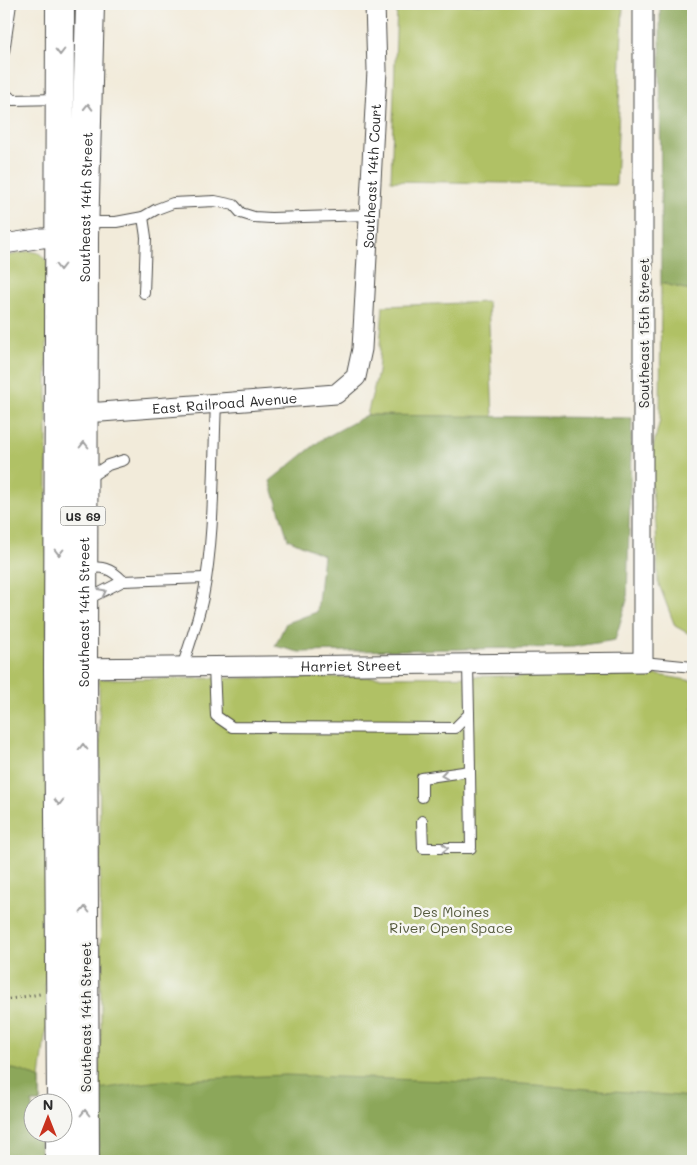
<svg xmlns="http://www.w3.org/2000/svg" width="697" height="1165" font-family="Mali,sans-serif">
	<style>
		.green { fill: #b0c165; stroke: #6e7648 }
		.forest { fill: #8ca75a; stroke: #5c6942 }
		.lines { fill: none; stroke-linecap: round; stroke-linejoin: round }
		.lane-casing { stroke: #494845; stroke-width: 12 }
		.street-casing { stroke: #494845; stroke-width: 21 }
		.primary-casing { stroke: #494845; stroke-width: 30 }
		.path { stroke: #494845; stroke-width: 3; stroke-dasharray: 1 4; stroke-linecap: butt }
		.lane { stroke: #fff; stroke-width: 10 }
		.street { stroke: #fff; stroke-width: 19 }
		.primary { stroke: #fff; stroke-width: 28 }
		.oneway { stroke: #a0a0a0 }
		.labels { text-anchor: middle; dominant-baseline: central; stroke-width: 5; stroke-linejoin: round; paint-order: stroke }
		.shield { fill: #f6f6f2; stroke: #686867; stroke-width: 1 }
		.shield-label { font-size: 12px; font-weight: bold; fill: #2b2b2b }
		.street-label { font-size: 14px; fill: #2b2b2b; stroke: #f6f6f2 }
		.park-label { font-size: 14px; fill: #53583c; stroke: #f6f6f2 }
	</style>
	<rect width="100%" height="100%" fill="#f6f6f2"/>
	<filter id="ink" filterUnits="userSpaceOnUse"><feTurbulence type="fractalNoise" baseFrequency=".02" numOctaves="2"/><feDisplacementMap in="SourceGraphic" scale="10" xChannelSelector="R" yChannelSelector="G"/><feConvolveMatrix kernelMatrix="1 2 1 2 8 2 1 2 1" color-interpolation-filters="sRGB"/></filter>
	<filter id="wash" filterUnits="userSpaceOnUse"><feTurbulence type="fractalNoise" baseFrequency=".0096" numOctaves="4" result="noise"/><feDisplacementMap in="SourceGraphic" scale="20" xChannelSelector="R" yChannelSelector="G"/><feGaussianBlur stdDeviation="1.12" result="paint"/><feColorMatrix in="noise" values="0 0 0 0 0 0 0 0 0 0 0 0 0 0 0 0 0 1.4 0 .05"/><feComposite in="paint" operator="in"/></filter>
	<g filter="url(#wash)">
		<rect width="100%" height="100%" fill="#f2ebda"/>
		<!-- green -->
		<g class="green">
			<path d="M 397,4 L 623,4 L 616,185 L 391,181 Z"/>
			<path d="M 29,251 L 39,253 L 47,261 L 47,959 L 45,985 L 49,1028 L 46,1029 L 40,1079 L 40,1102 L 32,1102 L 32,1132 L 40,1133 L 40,1161 L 4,1161 L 4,257 Z"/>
			<path d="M 661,283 L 693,291 L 693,636 L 675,626 L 658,582 L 656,525 L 649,463 L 660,420 Z"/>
			<path d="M 488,302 L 493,417 L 367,415 L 378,372 L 383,306 Z"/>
			<path d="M 658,675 L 693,681 L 693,1161 L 98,1089 L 101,1029 L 99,679 Z"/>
		</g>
		<!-- forest -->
		<g class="forest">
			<path d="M 660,4 L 693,4 L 693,291 L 661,283 Z"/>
			<path d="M 367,415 L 632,418 L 627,600 L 615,640 L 573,647 L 299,652 L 275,646 L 286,623 L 317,612 L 323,555 L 288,539 L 270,481 L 321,440 Z"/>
			<path d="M 4,1067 L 22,1071 L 40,1079 L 40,1102 L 32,1102 L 32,1132 L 40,1133 L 40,1161 L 4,1161 Z"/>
			<path d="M 285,1075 L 522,1084 L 693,1097 L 693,1161 L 98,1161 L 98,1089 L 160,1081 Z"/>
		</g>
	</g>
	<g filter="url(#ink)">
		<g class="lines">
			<!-- lane casing -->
			<g class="lane-casing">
				<g id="lane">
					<path d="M 4,52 L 11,4"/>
					<path d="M 4,93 L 13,100 L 58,99"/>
					<path d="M 143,217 L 146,237 L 144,293"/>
					<path d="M 86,222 L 116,222 L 143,217 L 157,209 L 173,203 L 215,201 L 234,205 L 241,213 L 254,217 L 271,218 L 369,215"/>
					<path d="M 87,479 L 108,465 L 124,460"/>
					<path d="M 84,567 C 102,567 110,567 123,581"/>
					<path d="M 86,600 L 123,581 L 205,578"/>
					<path d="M 643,662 L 693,667"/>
					<path d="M 182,667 C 190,644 198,621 203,597 C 215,536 213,466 216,403"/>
					<path d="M 214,667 L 216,716 L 232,727 L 455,728 L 469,714 L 468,664"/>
					<path d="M 469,714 L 470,771"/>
					<path d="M 422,797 L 422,778 L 470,771 L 471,848 L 423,848 L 422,821"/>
				</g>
			</g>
			<!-- street casing -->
			<g class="street-casing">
				<g id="street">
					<path d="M 4,244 L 42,238 L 69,237"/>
					<path id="s1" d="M 71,412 L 101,412 L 336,394 L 356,377 L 362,349 L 377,70 L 375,4"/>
					<path id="s2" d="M 72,668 L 643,662 L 643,4"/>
				</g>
			</g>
			<!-- primary casing -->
			<g class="primary-casing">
				<g id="primary">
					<path d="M 60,4 L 58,668 L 61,1102"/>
					<path d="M 60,1161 L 60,1132"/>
					<path id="s3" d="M 85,1161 L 83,668 L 84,237 L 90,4"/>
				</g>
			</g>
			<!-- path -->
			<path class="path" d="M 4,1000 L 40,994"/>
			<!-- lane -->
			<use href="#lane" class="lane"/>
			<!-- street -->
			<use href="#street" class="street"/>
			<!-- primary -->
			<use href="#primary" class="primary"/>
		</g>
		<!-- one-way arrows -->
		<defs><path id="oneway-chevron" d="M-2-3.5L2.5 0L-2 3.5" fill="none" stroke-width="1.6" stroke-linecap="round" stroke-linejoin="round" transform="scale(1.25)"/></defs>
		<g class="oneway">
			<use href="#oneway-chevron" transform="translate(60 52) rotate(90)"/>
			<use href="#oneway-chevron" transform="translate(88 107) rotate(-89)"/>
			<use href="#oneway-chevron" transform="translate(60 267) rotate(90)"/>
			<use href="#oneway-chevron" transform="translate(84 445) rotate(-90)"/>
			<use href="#oneway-chevron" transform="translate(59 552) rotate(90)"/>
			<use href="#oneway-chevron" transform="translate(103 592) rotate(-27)"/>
			<use href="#oneway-chevron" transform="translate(83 747) rotate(-90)"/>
			<use href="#oneway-chevron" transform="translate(444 775) rotate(172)"/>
			<use href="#oneway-chevron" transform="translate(59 802) rotate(90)"/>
			<use href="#oneway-chevron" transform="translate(445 848)"/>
			<use href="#oneway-chevron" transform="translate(85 910) rotate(-90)"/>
			<use href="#oneway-chevron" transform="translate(85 1113) rotate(-90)"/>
		</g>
	</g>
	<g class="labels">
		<!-- shield labels -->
		<rect class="shield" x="60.5" y="506.5" width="45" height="19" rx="4"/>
		<g class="shield-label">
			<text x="83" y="516">US 69</text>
		</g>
		<!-- street labels -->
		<g class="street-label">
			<text stroke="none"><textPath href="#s1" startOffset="494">Southeast 14th Court</textPath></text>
			<text stroke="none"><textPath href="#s3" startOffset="954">Southeast 14th Street</textPath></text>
			<text transform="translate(643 333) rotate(-90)">Southeast 15th Street</text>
			<text stroke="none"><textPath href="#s1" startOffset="154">East Railroad Avenue</textPath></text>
			<text stroke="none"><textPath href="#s3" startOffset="549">Southeast 14th Street</textPath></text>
			<text stroke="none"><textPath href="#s2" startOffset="279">Harriet Street</textPath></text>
			<text transform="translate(85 1017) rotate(-90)">Southeast 14th Street</text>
		</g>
		<!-- park labels -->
		<g class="park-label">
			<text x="451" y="911">Des Moines<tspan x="451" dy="16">River Open Space</tspan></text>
		</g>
	</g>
	<!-- margin -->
	<rect width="697" height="1165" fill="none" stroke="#f6f6f2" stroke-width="20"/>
	<!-- north arrow -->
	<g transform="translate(48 1118)"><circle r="24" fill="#f6f6f2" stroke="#a5a5a2"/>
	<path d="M0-4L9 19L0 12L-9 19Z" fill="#c8321e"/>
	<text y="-8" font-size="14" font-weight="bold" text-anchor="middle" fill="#2b2b2b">N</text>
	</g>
</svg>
